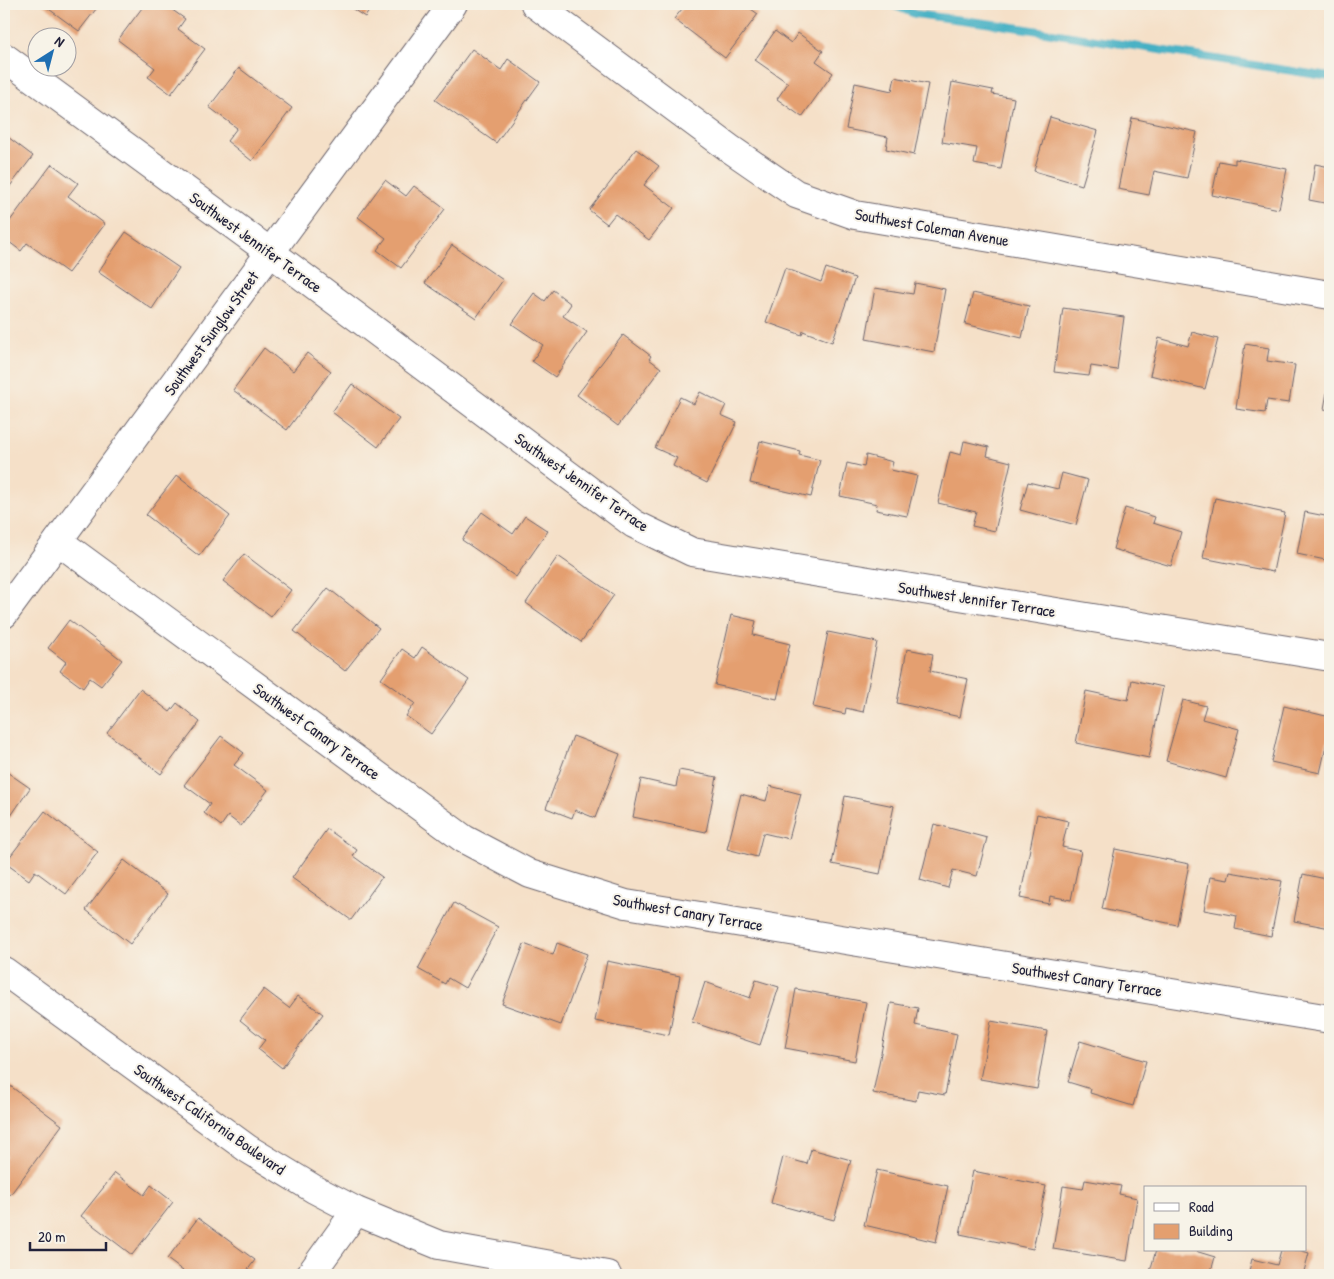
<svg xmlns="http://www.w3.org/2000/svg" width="1334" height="1279" font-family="'Patrick Hand',sans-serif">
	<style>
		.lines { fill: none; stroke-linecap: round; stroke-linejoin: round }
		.stream { stroke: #45b0c4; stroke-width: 8 }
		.building { fill: #e49f6f }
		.minor-casing { stroke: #6c646c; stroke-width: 30 }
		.minor { stroke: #fff; stroke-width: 28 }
		.labels { text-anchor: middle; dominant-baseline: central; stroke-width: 4; stroke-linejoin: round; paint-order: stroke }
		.street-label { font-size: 16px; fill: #22223b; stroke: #f7f3e8 }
	</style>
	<rect width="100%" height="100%" fill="#f7f3e8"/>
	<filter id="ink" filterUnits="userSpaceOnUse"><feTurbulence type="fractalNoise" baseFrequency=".02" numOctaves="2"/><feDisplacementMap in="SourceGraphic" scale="10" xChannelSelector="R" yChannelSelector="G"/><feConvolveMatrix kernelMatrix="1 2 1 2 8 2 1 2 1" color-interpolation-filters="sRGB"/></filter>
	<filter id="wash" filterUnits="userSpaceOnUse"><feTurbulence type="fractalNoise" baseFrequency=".0096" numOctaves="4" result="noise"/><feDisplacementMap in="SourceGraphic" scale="20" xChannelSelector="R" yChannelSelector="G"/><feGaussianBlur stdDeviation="1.12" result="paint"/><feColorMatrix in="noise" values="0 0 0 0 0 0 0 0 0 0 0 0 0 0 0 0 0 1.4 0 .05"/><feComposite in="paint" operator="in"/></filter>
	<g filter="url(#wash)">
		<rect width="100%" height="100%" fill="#f5e0c8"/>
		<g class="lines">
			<!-- stream -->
			<path class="stream" d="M 890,4 L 915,14 L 1001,25 L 1330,77"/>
		</g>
		<g id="blocks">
			<!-- building -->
			<g class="building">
				<path d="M 42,4 L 100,4 L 79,31 Z"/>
				<path d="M 145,4 L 164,4 L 185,19 L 178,29 L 205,49 L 171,94 L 148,77 L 155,68 L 118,40 Z"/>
				<path d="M 345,4 L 374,4 L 365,17 Z"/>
				<path d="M 686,4 L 744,4 L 758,14 L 725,58 L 674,19 Z"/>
				<path d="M 775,31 L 791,43 L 798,33 L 823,51 L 816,61 L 833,73 L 802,117 L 777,99 L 788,83 L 755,60 Z"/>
				<path d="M 472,49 L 501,70 L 508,59 L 540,82 L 496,143 L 435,100 Z"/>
				<path d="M 239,68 L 292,108 L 252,161 L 227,141 L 237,128 L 209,107 Z"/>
				<path d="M 895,77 L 928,84 L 914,155 L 886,149 L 888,137 L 846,129 L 855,83 L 892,91 Z"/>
				<path d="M 952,82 L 993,90 L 992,94 L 1014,98 L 1001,169 L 974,164 L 977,148 L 942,142 Z"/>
				<path d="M 1050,117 L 1098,131 L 1082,185 L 1034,171 Z"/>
				<path d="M 1132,118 L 1197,132 L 1187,178 L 1154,171 L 1149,195 L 1118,189 Z"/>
				<path d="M 4,134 L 33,156 L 4,194 Z"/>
				<path d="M 636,149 L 659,166 L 644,185 L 674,208 L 649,240 L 615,214 L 607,224 L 589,210 Z"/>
				<path d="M 1235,159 L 1287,169 L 1279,209 L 1212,195 L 1219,161 L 1235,164 Z"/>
				<path d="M 52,164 L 78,183 L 68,196 L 105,224 L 68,273 L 27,243 L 21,251 L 4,238 L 4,229 Z"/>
				<path d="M 1315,164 L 1330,167 L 1330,204 L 1309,200 Z"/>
				<path d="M 385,180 L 406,196 L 414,186 L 445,209 L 401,268 L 377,250 L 386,238 L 358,217 Z"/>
				<path d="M 126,232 L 179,268 L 152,309 L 98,272 Z"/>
				<path d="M 452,245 L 503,280 L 476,318 L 425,283 Z"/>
				<path d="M 785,268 L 821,282 L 826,268 L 855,278 L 832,342 L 803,331 L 802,335 L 766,322 Z"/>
				<path d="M 915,283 L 945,289 L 934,352 L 866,339 L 875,288 L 913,294 Z"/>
				<path d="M 553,290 L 571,304 L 563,316 L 587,332 L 555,377 L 532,361 L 543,345 L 512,324 L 534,293 L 545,301 Z"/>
				<path d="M 973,293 L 1029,306 L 1022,338 L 965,324 Z"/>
				<path d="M 1063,308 L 1124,317 L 1117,370 L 1091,366 L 1089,376 L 1054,372 Z"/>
				<path d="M 1192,332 L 1218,339 L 1205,389 L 1150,375 L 1159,338 L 1188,346 Z"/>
				<path d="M 623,335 L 651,356 L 649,359 L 661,368 L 618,426 L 577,395 Z"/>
				<path d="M 1245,344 L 1269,348 L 1267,361 L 1295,365 L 1289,403 L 1267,400 L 1265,413 L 1236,409 Z"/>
				<path d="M 264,348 L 293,371 L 307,353 L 331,371 L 287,430 L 233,390 Z"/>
				<path d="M 1329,381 L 1330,382 L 1330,410 L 1324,409 Z"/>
				<path d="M 352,384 L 399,419 L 378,447 L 332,412 Z"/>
				<path d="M 700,392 L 726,405 L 721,415 L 737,422 L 707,483 L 673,466 L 677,458 L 655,448 L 680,397 L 694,404 Z"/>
				<path d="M 760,441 L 800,451 L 799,455 L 820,460 L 811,497 L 750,483 Z"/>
				<path d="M 964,441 L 989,447 L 987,456 L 1011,462 L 995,531 L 972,526 L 976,512 L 938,503 L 950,452 L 961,455 Z"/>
				<path d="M 866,455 L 893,462 L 891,470 L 917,476 L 907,516 L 876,510 L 877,504 L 840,496 L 847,463 L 864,467 Z"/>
				<path d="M 1062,473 L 1088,480 L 1076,525 L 1020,510 L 1028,482 L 1058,489 Z"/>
				<path d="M 177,475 L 230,516 L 199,556 L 146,515 Z"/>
				<path d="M 1215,498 L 1285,513 L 1273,572 L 1203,558 Z"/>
				<path d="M 1125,508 L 1155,517 L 1153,523 L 1181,532 L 1171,566 L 1113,549 Z"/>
				<path d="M 482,512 L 513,534 L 525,516 L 548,531 L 516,577 L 462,540 Z"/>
				<path d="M 1305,512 L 1330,517 L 1330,561 L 1297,554 Z"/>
				<path d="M 244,554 L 291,590 L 271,617 L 223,581 Z"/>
				<path d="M 558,556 L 614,595 L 581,642 L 526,603 Z"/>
				<path d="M 328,588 L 379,628 L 345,671 L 294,631 Z"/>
				<path d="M 731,615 L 756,621 L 753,635 L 790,644 L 777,699 L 715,685 Z"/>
				<path d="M 69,620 L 122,660 L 101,686 L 90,678 L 83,688 L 60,671 L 66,662 L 48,648 Z"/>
				<path d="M 828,632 L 877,642 L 863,712 L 846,708 L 845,714 L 813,707 Z"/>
				<path d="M 422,647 L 469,680 L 431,734 L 406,716 L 415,703 L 381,679 L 402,649 L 415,658 Z"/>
				<path d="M 907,649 L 933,654 L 930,671 L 968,679 L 960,717 L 897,703 Z"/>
				<path d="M 1132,680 L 1163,687 L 1149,758 L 1076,743 L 1086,691 L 1128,700 Z"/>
				<path d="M 140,689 L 170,712 L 177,703 L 200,722 L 161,774 L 107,733 Z"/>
				<path d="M 1183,700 L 1206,706 L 1202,719 L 1239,729 L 1226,778 L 1166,761 Z"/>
				<path d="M 1284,706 L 1330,717 L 1330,729 L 1320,773 L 1271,762 Z"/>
				<path d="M 221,736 L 244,753 L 234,765 L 268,790 L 241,826 L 228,816 L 221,826 L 204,813 L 210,804 L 184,785 Z"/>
				<path d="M 573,736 L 620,754 L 595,818 L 575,810 L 572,818 L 546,808 Z"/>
				<path d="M 4,770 L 30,788 L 4,826 Z"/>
				<path d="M 679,770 L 717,777 L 706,832 L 633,817 L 641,779 L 676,787 Z"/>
				<path d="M 770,786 L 801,794 L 789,839 L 763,833 L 757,857 L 727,849 L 741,794 L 766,801 Z"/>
				<path d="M 845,796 L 894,806 L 880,874 L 832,864 Z"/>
				<path d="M 45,811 L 98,852 L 66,894 L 35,871 L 29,880 L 5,863 Z"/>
				<path d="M 1037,814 L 1068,821 L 1062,847 L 1081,851 L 1071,900 L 1050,896 L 1049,904 L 1020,898 Z"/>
				<path d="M 934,824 L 987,838 L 977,876 L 953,870 L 948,888 L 920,880 Z"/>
				<path d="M 327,829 L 357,850 L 353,856 L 382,877 L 351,920 L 292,878 Z"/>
				<path d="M 1115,849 L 1189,864 L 1177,925 L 1102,909 Z"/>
				<path d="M 124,860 L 168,894 L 130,944 L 86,910 Z"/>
				<path d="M 1230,872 L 1282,881 L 1271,936 L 1235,929 L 1237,916 L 1204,910 L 1210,877 L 1228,880 Z"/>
				<path d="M 1303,874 L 1330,880 L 1330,928 L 1294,921 Z"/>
				<path d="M 454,903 L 498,927 L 465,988 L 448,978 L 445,984 L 418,969 Z"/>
				<path d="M 557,943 L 587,954 L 561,1025 L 502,1004 L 524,944 L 553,955 Z"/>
				<path d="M 607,961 L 680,976 L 669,1035 L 595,1021 Z"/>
				<path d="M 756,980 L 779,987 L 760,1045 L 692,1022 L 705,982 L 750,998 Z"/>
				<path d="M 264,989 L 289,1008 L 298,996 L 323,1014 L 282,1068 L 258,1049 L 265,1040 L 240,1020 Z"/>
				<path d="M 796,989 L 866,1002 L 855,1061 L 785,1048 Z"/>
				<path d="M 891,1003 L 918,1008 L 915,1025 L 957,1034 L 945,1095 L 918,1090 L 916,1101 L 873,1093 Z"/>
				<path d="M 991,1021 L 1047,1031 L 1037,1089 L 980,1079 Z"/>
				<path d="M 1080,1041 L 1146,1061 L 1133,1106 L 1090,1093 L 1091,1089 L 1068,1082 Z"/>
				<path d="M 5,1082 L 62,1125 L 10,1195 L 4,1190 L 4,1159 L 6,1156 L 4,1154 L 4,1084 Z"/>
				<path d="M 811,1149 L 851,1160 L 834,1220 L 771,1203 L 783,1157 L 807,1164 Z"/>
				<path d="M 877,1170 L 948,1186 L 936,1242 L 864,1225 Z"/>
				<path d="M 973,1171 L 1046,1186 L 1033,1249 L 960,1234 Z"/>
				<path d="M 115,1173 L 144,1195 L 151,1185 L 173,1202 L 132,1255 L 81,1216 Z"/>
				<path d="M 1085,1180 L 1121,1186 L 1119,1194 L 1137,1198 L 1127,1261 L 1053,1249 L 1063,1186 L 1083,1189 Z"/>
				<path d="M 198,1218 L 255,1260 L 244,1275 L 180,1275 L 183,1271 L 167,1259 Z"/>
				<path d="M 1156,1250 L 1192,1250 L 1215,1257 L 1210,1275 L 1149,1275 Z"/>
				<path d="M 1281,1250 L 1299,1250 L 1309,1253 L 1303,1275 L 1248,1275 L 1252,1259 L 1277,1265 Z"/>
			</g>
		</g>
	</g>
	<g filter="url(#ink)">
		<use href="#blocks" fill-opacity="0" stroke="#6c646c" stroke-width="1"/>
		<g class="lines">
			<!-- minor casing -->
			<g class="minor-casing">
				<g id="minor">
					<path d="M 535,4 L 729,148 L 796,194 L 855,215 L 1330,295"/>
					<path d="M 4,57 L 270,252 L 634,524 L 692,552 L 1330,657"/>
					<path d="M 58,541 L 464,839 L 530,874 L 626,904 L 1330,1019"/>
					<path d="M 4,614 L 453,4"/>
					<path d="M 4,971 L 248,1149 L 314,1189 L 356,1211 L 439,1245 L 607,1275"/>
					<path d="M 310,1275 L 356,1211"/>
				</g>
			</g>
			<!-- minor -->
			<use href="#minor" class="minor"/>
		</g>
	</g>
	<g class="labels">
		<!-- street labels -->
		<g class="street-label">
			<text transform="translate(932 227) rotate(10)">Southwest Coleman Avenue</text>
			<text transform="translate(256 242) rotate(36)">Southwest Jennifer Terrace</text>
			<text transform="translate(211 333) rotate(-54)">Southwest Sunglow Street</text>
			<text transform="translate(582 482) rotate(35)">Southwest Jennifer Terrace</text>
			<text transform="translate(977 599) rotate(9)">Southwest Jennifer Terrace</text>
			<text transform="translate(317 731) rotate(36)">Southwest Canary Terrace</text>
			<text transform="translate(688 912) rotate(10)">Southwest Canary Terrace</text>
			<text transform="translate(1087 979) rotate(9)">Southwest Canary Terrace</text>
			<text transform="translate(210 1119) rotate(35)">Southwest California Boulevard</text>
		</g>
	</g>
	<!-- margin -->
	<rect width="1334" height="1279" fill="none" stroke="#f7f3e8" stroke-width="20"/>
	<!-- legend -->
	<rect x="1144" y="1186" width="162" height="65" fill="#f7f3e8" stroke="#a29fa3"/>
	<rect x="1154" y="1203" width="25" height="8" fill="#ffffff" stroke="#a29fa3"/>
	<text x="1189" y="1212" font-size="15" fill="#22223b">Road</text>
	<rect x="1154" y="1224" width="25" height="15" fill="#e49f6f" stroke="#a29fa3"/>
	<text x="1189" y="1236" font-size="15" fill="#22223b">Building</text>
	<!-- north arrow -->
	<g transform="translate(52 52) rotate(36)"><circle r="24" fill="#f7f3e8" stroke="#a29fa3"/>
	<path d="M0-4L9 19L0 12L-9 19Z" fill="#1f6fb2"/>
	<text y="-8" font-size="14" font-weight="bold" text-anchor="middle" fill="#22223b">N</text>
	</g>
	<!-- scale -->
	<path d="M30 1242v8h76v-8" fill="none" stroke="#22223b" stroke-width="2.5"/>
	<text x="38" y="1242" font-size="15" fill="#22223b" stroke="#f7f3e8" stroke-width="4" paint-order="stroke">20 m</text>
</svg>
